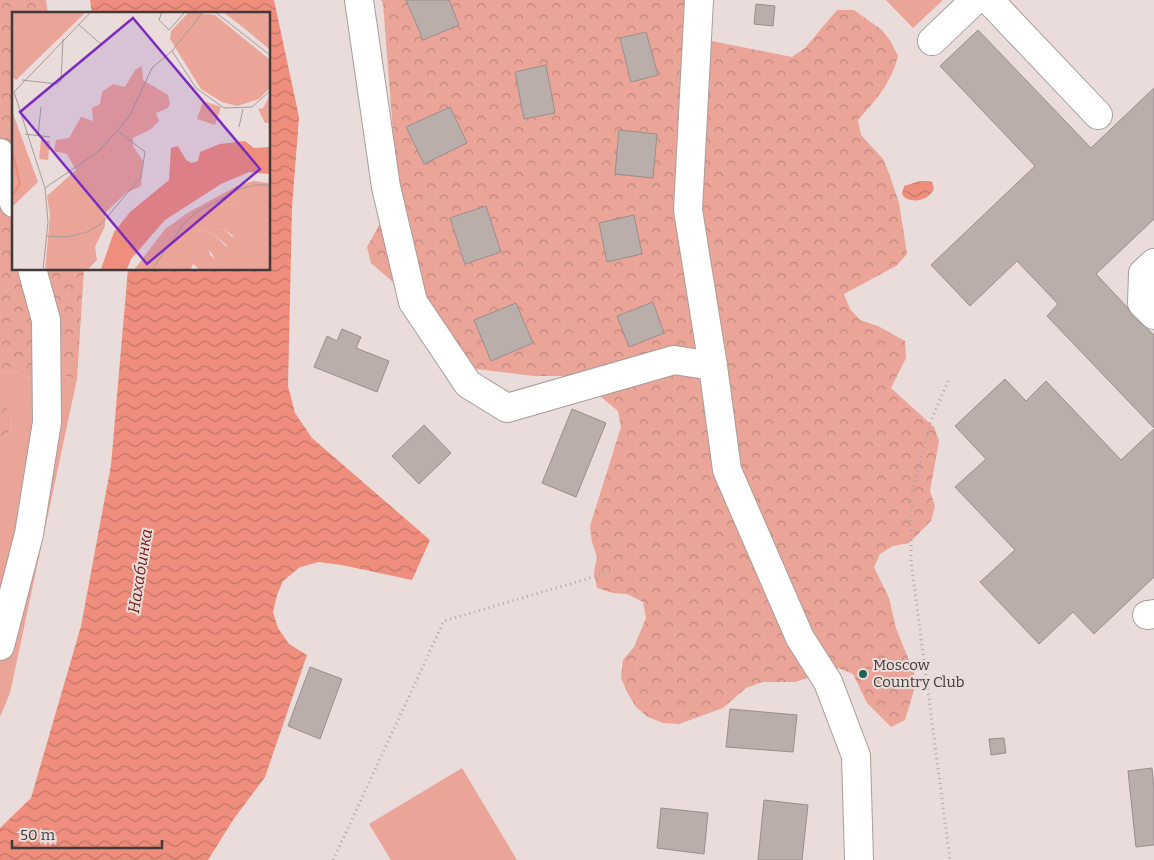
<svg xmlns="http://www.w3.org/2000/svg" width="1154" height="860" font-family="Bitter,serif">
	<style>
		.green { fill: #eba498 }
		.forest { fill: url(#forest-crowns) }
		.water { fill: url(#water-waves) }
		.building { fill: #baaeab; stroke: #998e8c }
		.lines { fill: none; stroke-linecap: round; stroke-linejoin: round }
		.minor-casing { stroke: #a99d9a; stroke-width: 30 }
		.path { stroke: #b1a7a5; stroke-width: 3; stroke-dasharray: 1 4; stroke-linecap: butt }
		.minor { stroke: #fff; stroke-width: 28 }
		.poi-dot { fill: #1c6459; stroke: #e9dcda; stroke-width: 2 }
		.labels { text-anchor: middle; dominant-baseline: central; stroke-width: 4; stroke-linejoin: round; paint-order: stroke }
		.poi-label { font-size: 15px; fill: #403b3a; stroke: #e9dcda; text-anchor: start }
		.water-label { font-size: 16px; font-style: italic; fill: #711b11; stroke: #e9dcda }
		.inset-river { fill: none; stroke: #ef8e7d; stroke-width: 2.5 }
		.inset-road { fill: none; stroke: #a59c9a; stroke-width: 1 }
		.view { fill: #7b2cbf; fill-opacity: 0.15; stroke: #7b2cbf; stroke-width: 2.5 }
		.inset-edge { fill: none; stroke: #403b3a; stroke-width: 2.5 }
	</style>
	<defs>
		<pattern id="forest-crowns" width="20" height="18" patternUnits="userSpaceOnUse" patternTransform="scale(1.25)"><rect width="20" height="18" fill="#eba498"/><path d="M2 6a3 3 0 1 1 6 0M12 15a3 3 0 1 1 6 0" fill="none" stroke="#c0877d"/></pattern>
		<pattern id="water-waves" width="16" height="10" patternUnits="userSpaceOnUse" patternTransform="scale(1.25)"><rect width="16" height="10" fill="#ef8e7d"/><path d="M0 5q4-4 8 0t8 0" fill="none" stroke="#c37567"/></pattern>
	</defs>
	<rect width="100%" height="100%" fill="#e9dcda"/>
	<!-- green -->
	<g class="green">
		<path d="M 886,0 L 943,0 L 913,28 Z"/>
		<path d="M 13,371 L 30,378 L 44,371 L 77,379 L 10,693 L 0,717 L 0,442 L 12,428 L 10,413 L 0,400 L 0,373 Z"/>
		<path d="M 462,768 L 517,860 L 391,860 L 369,824 Z"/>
	</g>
	<!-- forest -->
	<g class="forest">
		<path d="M 0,0 L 46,0 L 48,14 L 14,14 L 14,269 L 84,269 L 77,379 L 44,371 L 30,378 L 13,371 L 0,373 Z"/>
		<path d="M 381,0 L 689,0 L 688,34 L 712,41 L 792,57 L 805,48 L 837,10 L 854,10 L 882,30 L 891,42 L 898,56 C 891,83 877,99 858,120 L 861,135 L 883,159 L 889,173 L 899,203 L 907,254 L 896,266 L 844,294 L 850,309 L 860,320 L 878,326 L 905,341 L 906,358 L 891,388 L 934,427 L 939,441 L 930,491 L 935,506 L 931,521 L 909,543 L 893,546 L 880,554 L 874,567 L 889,598 L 896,628 L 914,673 L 914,690 L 905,720 L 891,727 L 867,703 L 853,674 L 838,668 L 795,682 L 763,682 L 746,688 L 723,708 L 679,724 L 663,723 L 648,717 L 636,707 L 627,692 L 621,678 L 623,660 L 634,647 L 646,618 L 643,602 L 627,594 L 613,593 L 597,588 L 594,572 L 597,557 L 592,542 L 590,526 L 621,427 L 618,411 L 582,381 L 567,376 L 534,376 L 476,369 L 454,351 L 395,284 L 371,263 L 367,247 L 390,205 L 396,173 L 383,3 Z"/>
		<path d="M 0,400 L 10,413 L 12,428 L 0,442 Z"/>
	</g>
	<!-- water -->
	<g class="water">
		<path d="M 90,0 L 274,0 L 299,117 L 292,207 L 288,386 L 295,413 L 312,438 L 430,540 L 412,580 L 342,565 L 319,562 L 300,567 L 283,581 L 277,595 L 273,612 L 278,628 L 289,644 L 307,655 L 265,777 L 233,820 L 208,860 L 0,860 L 0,828 L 31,798 L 81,626 L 111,465 L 128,269 L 269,269 L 269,14 L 92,14 Z"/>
		<path d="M 920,181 L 928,181 L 932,182 L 934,189 C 929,201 908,205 902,194 L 904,186 Z"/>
	</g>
	<!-- building -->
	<g class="building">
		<path d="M 406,0 L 449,0 L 459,25 L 423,40 Z"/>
		<path d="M 756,4 L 775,6 L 773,26 L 754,24 Z"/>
		<path d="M 978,30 L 1091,148 L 1154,88 L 1154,219 L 1096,274 L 1127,307 L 1131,314 L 1154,335 L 1154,428 L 1047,316 L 1058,304 L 1017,261 L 970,306 L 931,265 L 1035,166 L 940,66 Z"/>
		<path d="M 646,32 L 658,75 L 631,82 L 620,38 Z"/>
		<path d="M 546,65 L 555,113 L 524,119 L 515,72 Z"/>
		<path d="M 450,107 L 467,143 L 424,164 L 406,127 Z"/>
		<path d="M 619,130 L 657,134 L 653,178 L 615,174 Z"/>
		<path d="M 486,206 L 501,252 L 465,264 L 450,218 Z"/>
		<path d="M 634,215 L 642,254 L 607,262 L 599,223 Z"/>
		<path d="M 653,302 L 664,333 L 629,347 L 617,316 Z"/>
		<path d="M 516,303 L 533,343 L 491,361 L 474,320 Z"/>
		<path d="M 342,329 L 361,337 L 356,348 L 389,361 L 377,392 L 314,367 L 327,336 L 337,341 Z"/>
		<path d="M 1005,379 L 1026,401 L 1046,381 L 1121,460 L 1154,429 L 1154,577 L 1094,634 L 1073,612 L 1039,644 L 980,582 L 1015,550 L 955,487 L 986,459 L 955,426 Z"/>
		<path d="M 572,409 L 606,423 L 576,497 L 542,483 Z"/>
		<path d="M 424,425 L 451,453 L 419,484 L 392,456 Z"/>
		<path d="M 310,667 L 342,679 L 320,739 L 288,726 Z"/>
		<path d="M 730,709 L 797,715 L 793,752 L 726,747 Z"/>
		<path d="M 1004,738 L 1006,753 L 991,755 L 989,739 Z"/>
		<path d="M 1152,768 L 1154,791 L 1154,845 L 1136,847 L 1128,771 Z"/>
		<path d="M 764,800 L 808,805 L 802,860 L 758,860 Z"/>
		<path d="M 661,808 L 708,813 L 704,854 L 657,848 Z"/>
	</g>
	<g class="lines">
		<!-- minor casing -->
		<g class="minor-casing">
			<g id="minor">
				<path d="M 359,0 L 386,187 L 413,302 L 468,384 L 507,408 L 674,360 L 713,366"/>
				<path d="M 699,0 L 688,210 L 713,366 L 727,470 L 800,638 L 828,682 L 856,756 L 859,860"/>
				<path d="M 989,0 L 1098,115"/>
				<path d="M 932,41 L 975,0"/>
				<path d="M 0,153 L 14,203"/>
				<path d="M 1154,263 L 1143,273 L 1142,303 L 1154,315"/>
				<path d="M 1147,615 L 1154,614"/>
				<path d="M 0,646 L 29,534 L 47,422 L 46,320 L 32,269"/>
			</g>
		</g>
		<!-- path -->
		<g class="path">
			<path d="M 948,381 L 930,423 L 911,497 L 911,561 L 950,860"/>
			<path d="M 333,860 L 444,621 L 617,570"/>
		</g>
		<!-- minor -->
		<use href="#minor" class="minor"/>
	</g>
	<!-- markers -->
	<circle class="poi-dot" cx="863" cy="674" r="5"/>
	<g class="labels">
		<!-- poi labels -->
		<g class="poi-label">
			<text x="873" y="665">Moscow<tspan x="873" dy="17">Country Club</tspan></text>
		</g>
		<!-- water labels -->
		<g class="water-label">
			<text transform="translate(140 571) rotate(-81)">Нахабинка</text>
		</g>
	</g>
	<!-- overview -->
	<g transform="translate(12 12)">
		<rect width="258" height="258" fill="#e9dcda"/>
		<path d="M 191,89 L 209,95 L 203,113 L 185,107 ZM 29,128 L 38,129 L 36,148 L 27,147 ZM 242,169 L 257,171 L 257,257 L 210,257 L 184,218 L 200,221 L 215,235 L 221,224 L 212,217 L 204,218 L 195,204 L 185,211 L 177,200 L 225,174 ZM 243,179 L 229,190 L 209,195 L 216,186 Z" fill="#eba498" fill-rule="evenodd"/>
		<path d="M 0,0 L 74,0 L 4,68 L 0,65 ZM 177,0 L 203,3 L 257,47 L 257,77 L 247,87 L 225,94 L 210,90 L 189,77 L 158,27 L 159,19 ZM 211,0 L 257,0 L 257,37 L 232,16 ZM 130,54 L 131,68 L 156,83 L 158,91 L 156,96 L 144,101 L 147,109 L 139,117 L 121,126 L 121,134 L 131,149 L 129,174 L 114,181 L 93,201 L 93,214 L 83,235 L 85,248 L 76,257 L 33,258 L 38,204 L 35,184 L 64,158 L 55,142 L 42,139 L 44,128 L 57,126 L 69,105 L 81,109 L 80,96 L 88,92 L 90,80 L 101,72 L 113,75 L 123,58 ZM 257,85 L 257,111 L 253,111 L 246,97 L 251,96 ZM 0,99 L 26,170 L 0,195 ZM 238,176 L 243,177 L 240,183 L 229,190 L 209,195 L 217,183 ZM 177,200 L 185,211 L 190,203 L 196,204 L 204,218 L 212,217 L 224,229 L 224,234 L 218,236 L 200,221 L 184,218 L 197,232 L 198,243 L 207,249 L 210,257 L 187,257 L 181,252 L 179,257 L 122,258 L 153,217 Z" fill="#eba498"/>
		<path d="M 233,129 L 242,136 L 257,135 L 257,162 L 237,160 L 209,172 L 153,208 L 119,247 L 115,257 L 89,257 L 102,220 L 118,200 L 157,168 L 159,136 L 166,134 L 174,148 L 180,151 L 186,149 L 188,140 L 208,132 Z" fill="#ef8e7d"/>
		<path class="inset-river" d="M 0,139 L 8,172 L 0,183"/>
		<path class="inset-road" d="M 150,0 L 147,8 L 157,18 L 173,0M 203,0 L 258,43M 66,12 L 90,33M 160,39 L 184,76 L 212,96 L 240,95 L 258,79M 10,68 L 45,72 L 49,69 L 51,27M 227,115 L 231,97M 13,122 L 38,125M 26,124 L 29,95M 33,176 L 87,139 L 117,105 L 140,56 L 160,39 L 191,0M 35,224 L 55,225 L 75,220 L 89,212 L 129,165 L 133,140 L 105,118M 31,258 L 36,210 L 33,176 L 2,80 L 79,0M 140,258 L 172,211 L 186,199 L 228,177 L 244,173 L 258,173"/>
		<path class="view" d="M 121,6 L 248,157 L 135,252 L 8,100 Z"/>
		<rect width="258" height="258" class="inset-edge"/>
	</g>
	<!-- scale -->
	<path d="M12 840v8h150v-8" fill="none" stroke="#403b3a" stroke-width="2.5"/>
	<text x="20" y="840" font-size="15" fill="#403b3a" stroke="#e9dcda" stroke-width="4" paint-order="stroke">50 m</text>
</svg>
